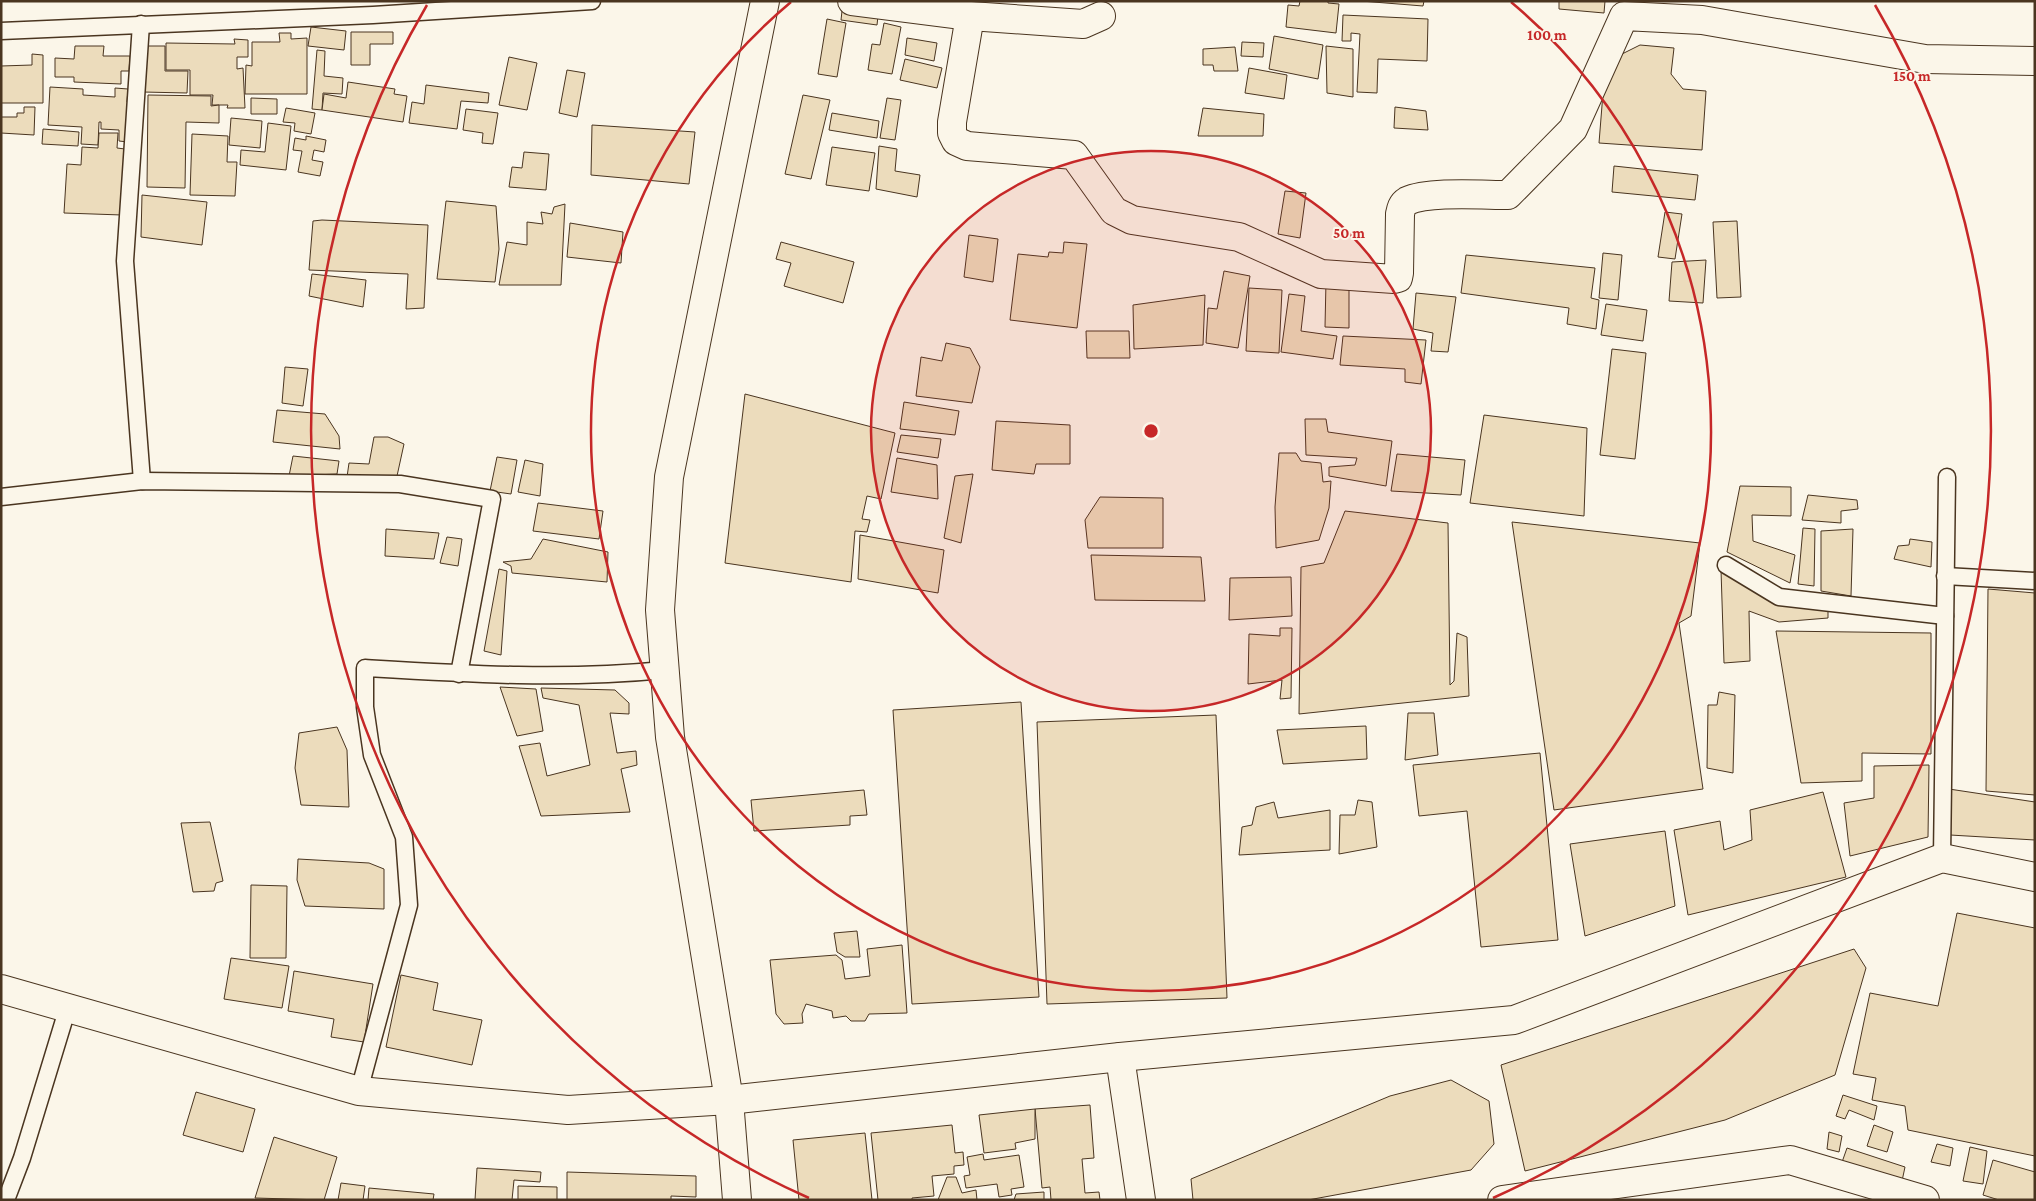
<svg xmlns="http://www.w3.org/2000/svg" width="2036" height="1201" font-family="'Crimson Pro',serif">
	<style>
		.building { fill: #ecdcbc; stroke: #4a3520 }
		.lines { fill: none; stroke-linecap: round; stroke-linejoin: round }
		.service-casing { stroke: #4a3520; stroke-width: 19 }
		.minor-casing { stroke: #4a3520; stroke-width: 30 }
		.service { stroke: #fbf6e9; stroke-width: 16 }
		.minor { stroke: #fbf6e9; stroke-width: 28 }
		.ring { fill: none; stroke: #c62828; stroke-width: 2.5 }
		.centre { fill: #c62828; stroke: #fbf6e9; stroke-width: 2.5 }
		.ring-label { font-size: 15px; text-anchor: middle; font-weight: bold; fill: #c62828; stroke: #fbf6e9; stroke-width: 4; stroke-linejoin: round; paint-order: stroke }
	</style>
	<rect width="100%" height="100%" fill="#fbf6e9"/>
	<!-- building -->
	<g class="building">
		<path d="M 1300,1 L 1328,1 L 1328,3 L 1339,4 L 1336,33 L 1286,27 L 1288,5 L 1299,6 Z"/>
		<path d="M 1361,1 L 1424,1 L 1423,6 Z"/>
		<path d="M 1559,1 L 1605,1 L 1604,13 L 1559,9 Z"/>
		<path d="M 843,2 L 879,7 L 877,25 L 841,20 Z"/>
		<path d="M 1343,15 L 1428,19 L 1427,61 L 1378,59 L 1377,93 L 1357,92 L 1360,34 L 1351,33 L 1351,41 L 1342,41 Z"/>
		<path d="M 827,19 L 846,23 L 837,77 L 818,74 Z"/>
		<path d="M 884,23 L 901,27 L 892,74 L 868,70 L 872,44 L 880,45 Z"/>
		<path d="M 311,27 L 346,31 L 344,50 L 308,46 Z"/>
		<path d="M 351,32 L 393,32 L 393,44 L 370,44 L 370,65 L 351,65 Z"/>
		<path d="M 279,33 L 291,33 L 291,39 L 307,38 L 307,94 L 245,94 L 246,65 L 252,66 L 252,42 L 280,42 Z"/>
		<path d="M 1274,36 L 1323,45 L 1318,79 L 1269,69 Z"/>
		<path d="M 907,38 L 937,43 L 934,61 L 905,55 Z"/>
		<path d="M 234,39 L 248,40 L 248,57 L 237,57 L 237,69 L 243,68 L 245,108 L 227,108 L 228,105 L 212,105 L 213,95 L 190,95 L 190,70 L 166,70 L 166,43 L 235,44 Z"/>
		<path d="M 1242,42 L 1264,43 L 1263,57 L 1241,56 Z"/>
		<path d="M 1640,45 L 1674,48 L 1671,74 L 1683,89 L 1706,91 L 1702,150 L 1599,143 L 1603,93 L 1622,54 Z"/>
		<path d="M 75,46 L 104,46 L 103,56 L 130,56 L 129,71 L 121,71 L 121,84 L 74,82 L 74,77 L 55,77 L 55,58 L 74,59 Z"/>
		<path d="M 144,46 L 165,46 L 165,71 L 188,71 L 187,93 L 143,92 Z"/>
		<path d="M 1326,46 L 1353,49 L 1353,97 L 1327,93 Z"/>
		<path d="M 1235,47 L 1238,71 L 1214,71 L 1213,65 L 1203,65 L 1203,49 Z"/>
		<path d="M 317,50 L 325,51 L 324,76 L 343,78 L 342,94 L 323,93 L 322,110 L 312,109 Z"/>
		<path d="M 32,54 L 43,55 L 43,103 L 1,103 L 1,66 L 32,65 Z"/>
		<path d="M 509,57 L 537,63 L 527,110 L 499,105 Z"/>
		<path d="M 905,59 L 942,68 L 937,88 L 900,80 Z"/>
		<path d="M 1249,68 L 1287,75 L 1284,99 L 1245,93 Z"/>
		<path d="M 567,70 L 585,73 L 577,117 L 559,113 Z"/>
		<path d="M 348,82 L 395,89 L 394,94 L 407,96 L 403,122 L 322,110 L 324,94 L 346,98 Z"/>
		<path d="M 426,85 L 489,93 L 488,103 L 461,101 L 457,129 L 409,123 L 412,102 L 424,104 Z"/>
		<path d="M 50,87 L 83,89 L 83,95 L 115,97 L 115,88 L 128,89 L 127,102 L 130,102 L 128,142 L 119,141 L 119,130 L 101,129 L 101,122 L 99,122 L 98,145 L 81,144 L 82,127 L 48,125 Z"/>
		<path d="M 148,95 L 211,96 L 211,106 L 219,105 L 219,123 L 186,122 L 185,188 L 147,187 Z"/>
		<path d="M 803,95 L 830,100 L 811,179 L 785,174 Z"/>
		<path d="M 251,98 L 277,99 L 277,114 L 251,114 Z"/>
		<path d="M 887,98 L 901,100 L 895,140 L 880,138 Z"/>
		<path d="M 24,107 L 35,107 L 34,135 L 1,133 L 1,117 L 17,117 L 17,113 L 24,113 Z"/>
		<path d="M 1395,107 L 1426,111 L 1428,130 L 1394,128 Z"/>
		<path d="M 286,108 L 315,113 L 311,134 L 294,131 L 295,123 L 283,122 Z"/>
		<path d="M 1203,108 L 1264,114 L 1263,136 L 1198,136 Z"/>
		<path d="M 466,109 L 498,113 L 493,144 L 482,143 L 483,133 L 463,130 Z"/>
		<path d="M 832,113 L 879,121 L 877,138 L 829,130 Z"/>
		<path d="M 231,118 L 262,121 L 260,148 L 229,145 Z"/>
		<path d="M 268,123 L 291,126 L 286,170 L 240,165 L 241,150 L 265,152 Z"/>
		<path d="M 592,125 L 695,132 L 689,184 L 591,175 Z"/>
		<path d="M 43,129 L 79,132 L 78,146 L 42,144 Z"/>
		<path d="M 99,133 L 118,133 L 117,148 L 125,149 L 122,215 L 64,213 L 67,164 L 81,165 L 82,147 L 98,148 Z"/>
		<path d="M 192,134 L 228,136 L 227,162 L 237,162 L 235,196 L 190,195 Z"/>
		<path d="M 306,136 L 326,140 L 324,152 L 314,150 L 312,160 L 323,162 L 320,176 L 298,172 L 302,151 L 293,150 L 295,138 L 306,140 Z"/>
		<path d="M 879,146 L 897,149 L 895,171 L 920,175 L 917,197 L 876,189 Z"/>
		<path d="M 832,147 L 875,153 L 869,191 L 826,185 Z"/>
		<path d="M 524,152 L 549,154 L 546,190 L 509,187 L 512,167 L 522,168 Z"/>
		<path d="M 1614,166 L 1698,175 L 1695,200 L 1612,192 Z"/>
		<path d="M 1285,191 L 1306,193 L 1300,238 L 1278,234 Z"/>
		<path d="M 142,195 L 207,202 L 202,245 L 141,237 Z"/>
		<path d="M 446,201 L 496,206 L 499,249 L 495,282 L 437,279 Z"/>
		<path d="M 565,204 L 561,285 L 499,285 L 507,242 L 527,245 L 527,222 L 543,224 L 541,212 L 552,214 L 554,207 Z"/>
		<path d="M 1665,212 L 1682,214 L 1675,259 L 1658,257 Z"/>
		<path d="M 322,220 L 428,225 L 424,308 L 406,309 L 408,274 L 309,270 L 313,221 Z"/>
		<path d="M 1737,221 L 1741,297 L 1717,298 L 1713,222 Z"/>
		<path d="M 570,223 L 623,232 L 621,263 L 567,257 Z"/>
		<path d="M 969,235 L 998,239 L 993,282 L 964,277 Z"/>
		<path d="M 781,242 L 854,262 L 843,303 L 784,286 L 791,263 L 776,259 Z"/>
		<path d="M 1064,242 L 1087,244 L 1077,328 L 1010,320 L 1018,254 L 1048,257 L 1049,252 L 1063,253 Z"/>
		<path d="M 1603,253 L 1622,255 L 1618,300 L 1599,298 Z"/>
		<path d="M 1466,255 L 1595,268 L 1591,298 L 1599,300 L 1596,329 L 1567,324 L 1569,308 L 1461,293 Z"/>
		<path d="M 1706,260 L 1703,303 L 1669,301 L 1672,262 Z"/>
		<path d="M 1224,271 L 1250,276 L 1238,348 L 1206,343 L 1208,308 L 1217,309 Z"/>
		<path d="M 312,274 L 366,280 L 363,307 L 309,296 Z"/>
		<path d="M 1326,281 L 1349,282 L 1349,328 L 1325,327 Z"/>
		<path d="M 1249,288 L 1282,290 L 1279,353 L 1246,351 Z"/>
		<path d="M 1416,293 L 1456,297 L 1448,352 L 1431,351 L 1433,333 L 1413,329 Z"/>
		<path d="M 1289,294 L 1305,296 L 1301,331 L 1337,336 L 1333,359 L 1281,352 Z"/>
		<path d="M 1205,295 L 1203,345 L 1134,349 L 1133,305 Z"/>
		<path d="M 1606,304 L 1647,310 L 1643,341 L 1601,335 Z"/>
		<path d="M 1086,331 L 1129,331 L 1130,358 L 1087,358 Z"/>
		<path d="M 1343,336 L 1426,340 L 1421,384 L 1405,382 L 1405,369 L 1340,365 Z"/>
		<path d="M 946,343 L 970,348 L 980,367 L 972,403 L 916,396 L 921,357 L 942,361 Z"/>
		<path d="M 1612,349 L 1646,353 L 1635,459 L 1600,455 Z"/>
		<path d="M 285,367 L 308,369 L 303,406 L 282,403 Z"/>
		<path d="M 745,394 L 895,433 L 881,499 L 867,496 L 862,519 L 870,520 L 867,532 L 855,531 L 851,582 L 725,563 Z"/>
		<path d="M 904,402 L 959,411 L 955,435 L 900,429 Z"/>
		<path d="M 277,410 L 325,414 L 339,436 L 340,449 L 273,442 Z"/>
		<path d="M 1484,415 L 1587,428 L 1584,516 L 1470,503 Z"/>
		<path d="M 1305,419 L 1326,419 L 1328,432 L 1392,441 L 1386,486 L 1329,476 L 1329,467 L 1355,465 L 1357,458 L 1306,455 Z"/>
		<path d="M 996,421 L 1070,425 L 1070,464 L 1036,464 L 1034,474 L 992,470 Z"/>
		<path d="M 901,435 L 941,439 L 938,458 L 897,452 Z"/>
		<path d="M 374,437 L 388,437 L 404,444 L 397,476 L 347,477 L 349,463 L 369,464 Z"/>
		<path d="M 1279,453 L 1296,453 L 1301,461 L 1321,463 L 1323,482 L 1331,481 L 1329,508 L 1319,540 L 1276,548 L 1275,507 Z"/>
		<path d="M 1397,454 L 1465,460 L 1461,495 L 1391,491 Z"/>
		<path d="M 293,456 L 339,461 L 337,474 L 289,476 Z"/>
		<path d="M 497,457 L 517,460 L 511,494 L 490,491 Z"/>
		<path d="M 897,458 L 937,465 L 938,499 L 891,492 Z"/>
		<path d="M 525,460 L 543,464 L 540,496 L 518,492 Z"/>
		<path d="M 973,474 L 961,543 L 944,538 L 955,476 Z"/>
		<path d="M 1740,486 L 1791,487 L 1791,516 L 1752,515 L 1753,541 L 1795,555 L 1790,583 L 1727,552 Z"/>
		<path d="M 1808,495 L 1857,500 L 1858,509 L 1841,511 L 1841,523 L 1802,520 Z"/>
		<path d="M 1100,497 L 1163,498 L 1163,548 L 1088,548 L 1085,520 Z"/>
		<path d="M 538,503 L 603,511 L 599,539 L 533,531 Z"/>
		<path d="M 1345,511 L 1448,523 L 1450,685 L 1454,681 L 1457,633 L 1467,637 L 1469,696 L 1299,714 L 1301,567 L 1324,563 Z"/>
		<path d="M 1512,522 L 1700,543 L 1691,616 L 1679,623 L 1703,789 L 1554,810 Z"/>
		<path d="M 1803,528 L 1815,529 L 1814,586 L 1798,584 Z"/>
		<path d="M 386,529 L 439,533 L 434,559 L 385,556 Z"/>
		<path d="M 1853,529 L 1851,596 L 1821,591 L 1821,531 Z"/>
		<path d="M 860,535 L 944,550 L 938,593 L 858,579 Z"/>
		<path d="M 447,537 L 462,539 L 458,566 L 440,563 Z"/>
		<path d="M 543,539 L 608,552 L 607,582 L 512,573 L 511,566 L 503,562 L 531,559 Z"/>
		<path d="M 1910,539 L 1932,542 L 1931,567 L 1894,559 L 1898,546 L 1909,545 Z"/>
		<path d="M 1091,555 L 1201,557 L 1205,601 L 1095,600 Z"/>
		<path d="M 499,569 L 507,571 L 501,655 L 484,651 Z"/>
		<path d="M 1721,570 L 1828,607 L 1828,618 L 1779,622 L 1749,611 L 1750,661 L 1724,663 Z"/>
		<path d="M 1291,577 L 1292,616 L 1229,620 L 1230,578 Z"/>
		<path d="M 1988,589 L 2035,593 L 2035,795 L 1986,791 Z"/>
		<path d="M 1280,628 L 1292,628 L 1291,698 L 1280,699 L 1282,680 L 1248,684 L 1249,634 L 1280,636 Z"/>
		<path d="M 1776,631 L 1931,633 L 1931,754 L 1862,753 L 1862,781 L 1801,783 Z"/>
		<path d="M 500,687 L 536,689 L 543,731 L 517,736 Z"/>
		<path d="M 541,688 L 615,690 L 629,703 L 629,714 L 610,713 L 617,753 L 636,751 L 637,765 L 621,769 L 630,812 L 541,816 L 519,746 L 540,743 L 547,776 L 590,765 L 579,705 L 543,698 Z"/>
		<path d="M 1719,692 L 1735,695 L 1733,773 L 1707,768 L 1708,705 L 1717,705 Z"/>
		<path d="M 1021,702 L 1039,997 L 912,1004 L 893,710 Z"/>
		<path d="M 1408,713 L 1434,713 L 1438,755 L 1405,760 Z"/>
		<path d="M 1216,715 L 1227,998 L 1047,1004 L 1037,722 Z"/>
		<path d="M 1366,726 L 1367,759 L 1283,764 L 1277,730 Z"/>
		<path d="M 337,727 L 347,750 L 349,807 L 301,805 L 295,768 L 299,733 Z"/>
		<path d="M 1540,753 L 1558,940 L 1481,947 L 1467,811 L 1419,816 L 1413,765 Z"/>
		<path d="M 1929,765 L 1928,837 L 1850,856 L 1844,803 L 1874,798 L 1874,766 Z"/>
		<path d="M 1949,789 L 2035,802 L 2035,840 L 1950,835 Z"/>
		<path d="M 864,790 L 867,815 L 850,816 L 850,825 L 754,831 L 751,800 Z"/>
		<path d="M 1823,792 L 1846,877 L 1688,915 L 1674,830 L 1720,821 L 1724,850 L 1752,840 L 1750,810 Z"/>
		<path d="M 1358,800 L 1372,802 L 1377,847 L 1339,854 L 1340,815 L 1355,815 Z"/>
		<path d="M 1274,802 L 1278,818 L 1330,810 L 1330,850 L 1239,855 L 1242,827 L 1252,825 L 1256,807 Z"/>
		<path d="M 210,822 L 223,881 L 216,883 L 214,891 L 193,892 L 181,823 Z"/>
		<path d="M 1665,831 L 1675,906 L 1585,936 L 1570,844 Z"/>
		<path d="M 298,859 L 369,863 L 384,869 L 384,909 L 305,906 L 297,880 Z"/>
		<path d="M 251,885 L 287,886 L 286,958 L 250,958 Z"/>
		<path d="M 1957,913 L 2035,928 L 2035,1156 L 1908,1130 L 1905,1106 L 1872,1100 L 1876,1078 L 1853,1074 L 1870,993 L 1938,1006 Z"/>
		<path d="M 857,931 L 860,957 L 845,957 L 837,952 L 834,933 Z"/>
		<path d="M 902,945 L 907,1013 L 869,1014 L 865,1021 L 851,1021 L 846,1016 L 833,1018 L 832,1011 L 806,1004 L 802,1014 L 803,1023 L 784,1024 L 776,1014 L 770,960 L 836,955 L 842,960 L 845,979 L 870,976 L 867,949 Z"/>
		<path d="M 1854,949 L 1866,968 L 1835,1075 L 1725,1120 L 1525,1171 L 1501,1065 Z"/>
		<path d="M 231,958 L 289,966 L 282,1008 L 224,999 Z"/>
		<path d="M 294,971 L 373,984 L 364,1042 L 331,1037 L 334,1019 L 288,1011 Z"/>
		<path d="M 401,975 L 438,983 L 433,1010 L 482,1020 L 472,1065 L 386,1047 Z"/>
		<path d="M 1451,1080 L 1489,1101 L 1494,1144 L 1471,1170 L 1308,1200 L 1193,1200 L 1191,1179 L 1390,1096 Z"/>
		<path d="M 196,1092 L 255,1109 L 243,1152 L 183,1135 Z"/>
		<path d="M 1843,1095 L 1877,1106 L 1874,1120 L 1849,1110 L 1845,1119 L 1836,1116 Z"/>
		<path d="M 1090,1105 L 1094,1158 L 1082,1159 L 1085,1193 L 1099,1192 L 1100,1200 L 1051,1200 L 1050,1187 L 1042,1188 L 1035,1109 Z"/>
		<path d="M 1035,1109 L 1035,1139 L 1015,1143 L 1016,1149 L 984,1153 L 979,1115 Z"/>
		<path d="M 952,1125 L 955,1153 L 963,1152 L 964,1165 L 954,1166 L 954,1174 L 932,1176 L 934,1196 L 912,1198 L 912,1200 L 878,1200 L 871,1133 Z"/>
		<path d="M 1874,1125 L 1893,1132 L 1887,1152 L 1867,1146 Z"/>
		<path d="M 1829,1132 L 1842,1136 L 1839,1152 L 1827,1149 Z"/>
		<path d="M 865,1133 L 872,1200 L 799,1200 L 793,1140 Z"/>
		<path d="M 274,1137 L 337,1157 L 324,1200 L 255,1198 Z"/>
		<path d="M 1937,1144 L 1953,1148 L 1950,1166 L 1931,1162 Z"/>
		<path d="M 1970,1147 L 1987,1151 L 1983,1184 L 1963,1181 Z"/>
		<path d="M 1847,1148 L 1905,1167 L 1902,1181 L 1841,1165 Z"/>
		<path d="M 983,1154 L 984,1160 L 1019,1155 L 1024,1187 L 1011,1189 L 1012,1195 L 999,1197 L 997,1184 L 966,1188 L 964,1176 L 970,1175 L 967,1157 Z"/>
		<path d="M 1993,1160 L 2035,1172 L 2035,1200 L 1999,1200 L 1983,1195 Z"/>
		<path d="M 477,1168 L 541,1172 L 540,1182 L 514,1180 L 512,1200 L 475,1200 Z"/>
		<path d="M 567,1172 L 696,1176 L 696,1197 L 671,1196 L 671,1200 L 567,1200 Z"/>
		<path d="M 947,1177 L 956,1177 L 962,1193 L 976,1190 L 977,1200 L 938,1200 Z"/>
		<path d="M 341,1183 L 365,1186 L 363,1200 L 338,1200 Z"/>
		<path d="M 518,1186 L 557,1187 L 557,1200 L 518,1200 Z"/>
		<path d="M 369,1188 L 434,1194 L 433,1200 L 368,1200 Z"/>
		<path d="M 1044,1192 L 1044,1200 L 1014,1200 L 1016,1194 Z"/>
	</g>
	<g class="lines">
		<!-- service casing -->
		<g class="service-casing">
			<g id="service">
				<path d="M 141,24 L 125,261 L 142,481"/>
				<path d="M 1,31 L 373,15 L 592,1"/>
				<path d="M 1,497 L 142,481 L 400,484 L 492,499 L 459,674"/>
				<path d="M 1726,565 L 1779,597 L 1945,616"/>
				<path d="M 1945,576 L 2035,581"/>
				<path d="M 1942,858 L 1947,477"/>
				<path d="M 359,1091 L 409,905 L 404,837 L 372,755 L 365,707 L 365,668 C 467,674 563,680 664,670"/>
				<path d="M 6,1200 L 22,1158 L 68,1007"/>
			</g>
		</g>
		<!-- minor casing -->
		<g class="minor-casing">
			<g id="minor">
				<path d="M 852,1 L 970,16 L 1083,24 L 1101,16"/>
				<path d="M 970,16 L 952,122 L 952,133 L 956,141 L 967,146 L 1074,155 L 1114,211 L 1132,220 L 1239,237 L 1321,274 L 1394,279 L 1398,278 L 1399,273 L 1400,214 C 1401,209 1402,204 1407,201 C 1429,191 1482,195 1508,195 L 1573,129 L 1624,16 L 1702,20 L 1925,59 L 2035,61"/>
				<path d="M 1,989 L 359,1091 L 568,1110 L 729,1100 L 1120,1057 L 1514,1020 L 1942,858 L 2035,877"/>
				<path d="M 1120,1057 L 1141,1200"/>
				<path d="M 737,1200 L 729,1100 L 670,737 L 660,610 L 669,477 L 765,1"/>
				<path d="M 1502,1200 L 1790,1160 L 1925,1200"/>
			</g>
		</g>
		<!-- service -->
		<use href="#service" class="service"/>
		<!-- minor -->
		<use href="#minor" class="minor"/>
	</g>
	<!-- distance rings -->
	<circle cx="1151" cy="431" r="280" fill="#c62828" fill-opacity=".12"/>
	<g class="ring">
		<circle cx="1151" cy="431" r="280"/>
		<path d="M1511 2A560 560 0 1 1 791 2"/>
		<path d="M809 1198A840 840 0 0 1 427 5M1875 5A840 840 0 0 1 1493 1198"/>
	</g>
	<circle cx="1151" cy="431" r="8" class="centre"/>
	<g class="ring-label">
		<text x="1547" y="40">100 m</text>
		<text x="1912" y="81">150 m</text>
		<text x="1349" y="238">50 m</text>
	</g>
	<!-- border -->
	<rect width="2036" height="1201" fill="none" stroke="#4a3520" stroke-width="5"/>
</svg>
